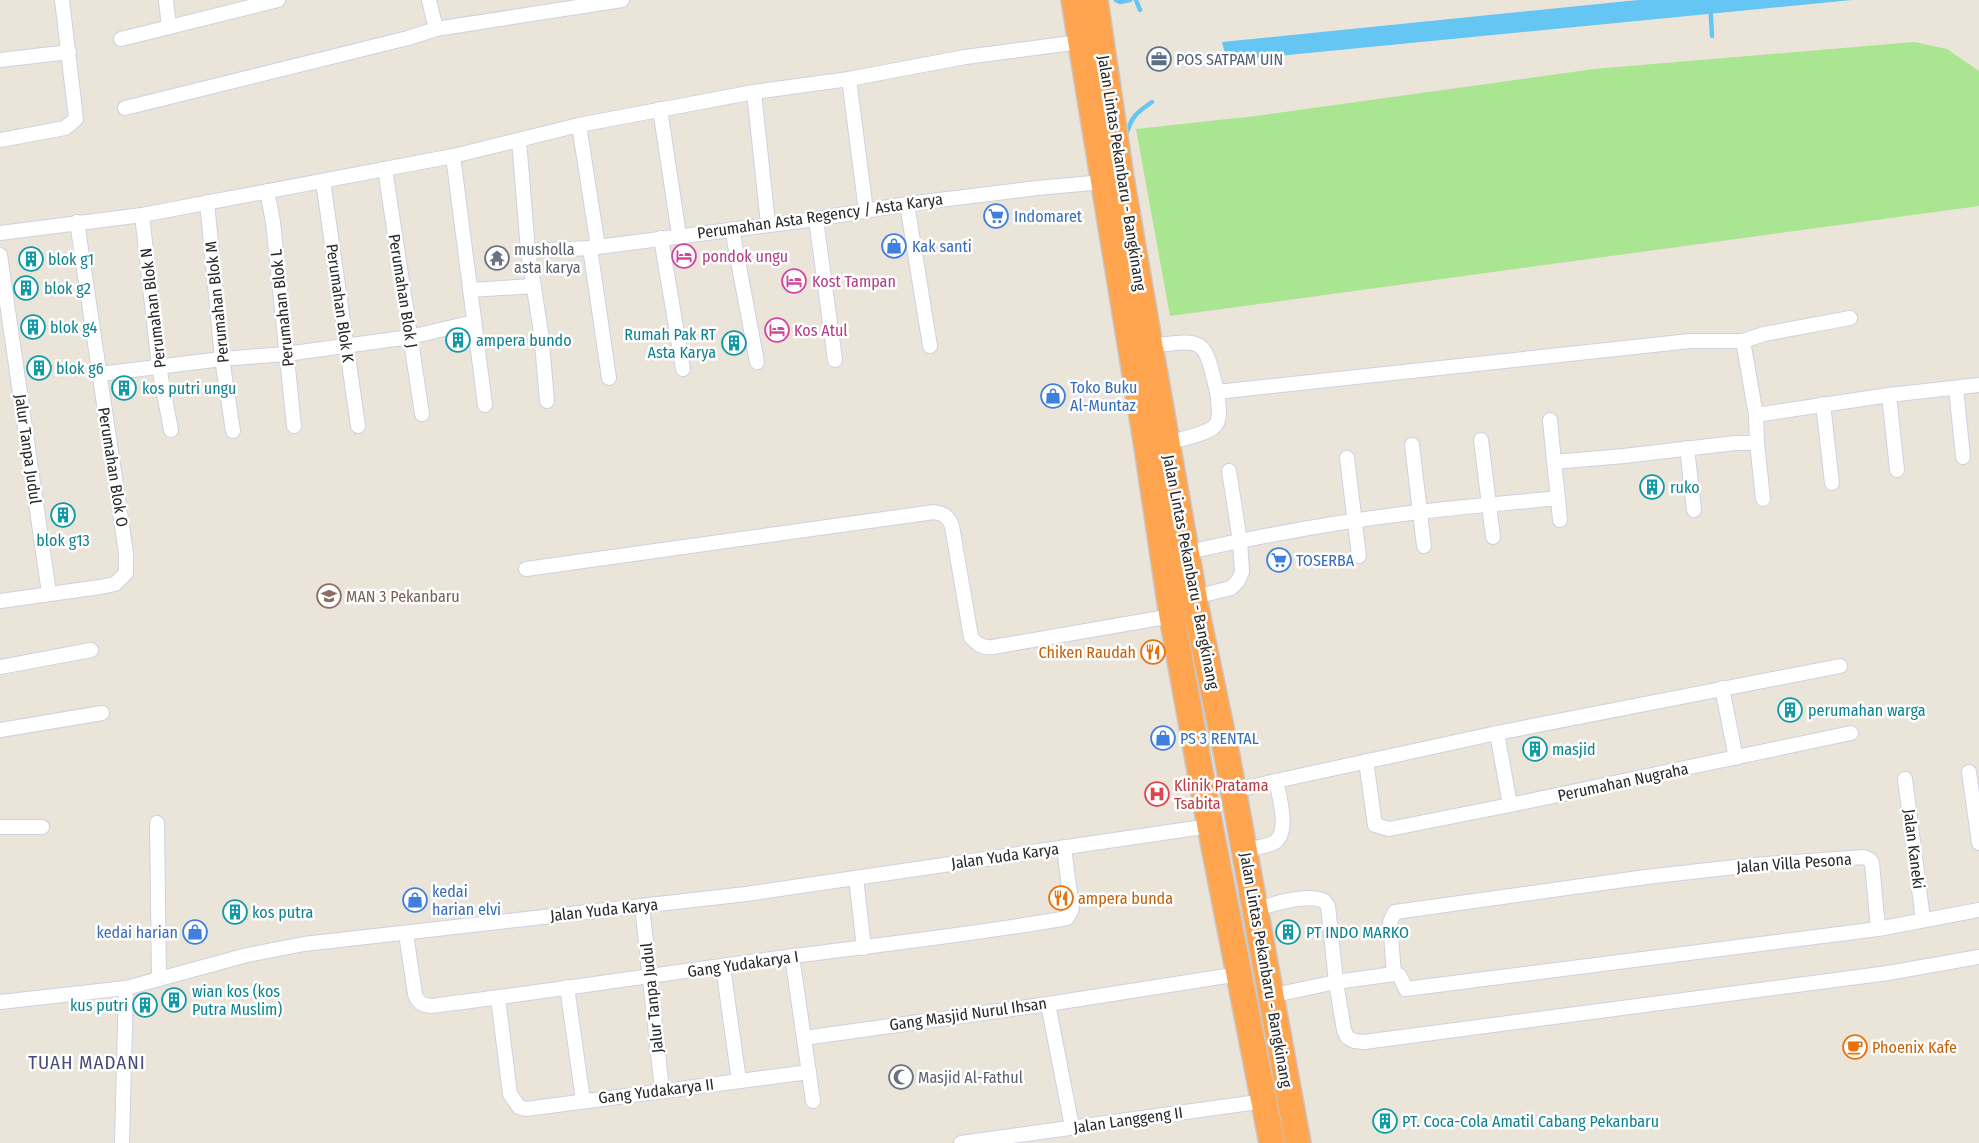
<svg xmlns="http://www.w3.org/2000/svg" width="1979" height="1143" font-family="'Fira Sans Condensed',sans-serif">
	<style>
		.green { fill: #aae592 }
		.water { fill: #66c6f3 }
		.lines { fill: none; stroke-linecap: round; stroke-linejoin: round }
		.stream { stroke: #66c6f3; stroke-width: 4.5 }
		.street-casing { stroke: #ced1e2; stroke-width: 16 }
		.highway-casing { stroke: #c7c7c7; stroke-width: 28 }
		.street { stroke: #fff; stroke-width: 14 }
		.highway { stroke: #ffa550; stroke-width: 25 }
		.labels { text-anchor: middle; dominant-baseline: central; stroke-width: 5; stroke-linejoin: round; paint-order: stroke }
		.service-label { font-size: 16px; fill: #4e5e75; stroke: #fff; text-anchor: start }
		.street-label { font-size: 16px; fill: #282828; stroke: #fff }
		.shop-label { font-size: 16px; fill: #366cbe; stroke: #fff; text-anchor: start }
		.worship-label { font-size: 16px; fill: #5b616d; stroke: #fff; text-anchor: start }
		.hotel-label { font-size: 16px; fill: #b23c85; stroke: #fff; text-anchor: start }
		.culture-label { font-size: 16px; fill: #0d838f; stroke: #fff; text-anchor: start }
		.education-label { font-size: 16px; fill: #785e54; stroke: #fff; text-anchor: start }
		.food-label { font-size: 16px; fill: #c56008; stroke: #fff; text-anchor: start }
		.health-label { font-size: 16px; fill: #be3a42; stroke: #fff; text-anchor: start }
		.quarter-label { font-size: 19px; letter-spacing: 1px; fill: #474d7a; stroke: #fff }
	</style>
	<rect width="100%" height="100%" fill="#ebe4d9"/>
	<!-- green -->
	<path class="green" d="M 1914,42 L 1947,49 L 1979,71 L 1979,206 L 1170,316 L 1136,129 L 1256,116 L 1594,69 Z"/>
	<!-- water -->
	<path class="water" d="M 1638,0 L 1852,0 L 1227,61 L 1222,42 Z"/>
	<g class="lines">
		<!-- stream -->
		<g class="stream">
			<path d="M 1116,0 L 1120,2 L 1130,0"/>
			<path d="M 1136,0 L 1140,10"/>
			<path d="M 1710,0 L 1712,36"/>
			<path d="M 1126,135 C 1132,116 1136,113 1152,102"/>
		</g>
		<!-- street casing -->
		<g class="street-casing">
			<g id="street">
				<path d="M 166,0 L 169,27"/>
				<path d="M 436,29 L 622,0"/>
				<path d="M 121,39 L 278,0"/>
				<path d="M 0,60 L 69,52"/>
				<path d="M 849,79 L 866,211"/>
				<path d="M 754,92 L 768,224"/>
				<path d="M 125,108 L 408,38 L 436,29 L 429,0"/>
				<path d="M 660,109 L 679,235"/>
				<path d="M 579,125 L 598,247"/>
				<path d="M 0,140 L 65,128 L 76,119 L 62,0"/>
				<path d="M 519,140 L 528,251"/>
				<path d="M 453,156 L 485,405"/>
				<path d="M 385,169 L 422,414"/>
				<path d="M 323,181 L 358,426"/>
				<path d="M 267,191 L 273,222 L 294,426"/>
				<path d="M 207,202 L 222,359 L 233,431"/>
				<path d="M 907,204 L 930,346"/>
				<path d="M 142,215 L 159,367 L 171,430"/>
				<path d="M 816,219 L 835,360"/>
				<path d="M 732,229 L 757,362"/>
				<path d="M 0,233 L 142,215 L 453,156 L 579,125 L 754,92 L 849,79 L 965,57 L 1080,42"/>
				<path d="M 661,238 L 683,369"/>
				<path d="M 590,248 L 609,378"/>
				<path d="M 0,255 L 49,593"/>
				<path d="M 470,290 L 534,286"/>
				<path d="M 1743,341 L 1756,415 L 1757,443 L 1763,499"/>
				<path d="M 1150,346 C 1205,339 1204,337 1217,392 L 1690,341 L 1743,341 L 1764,334 L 1850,318"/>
				<path d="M 100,374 L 222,359 L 286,354 L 410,337 L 474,322"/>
				<path d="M 1956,388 L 1963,457"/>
				<path d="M 1889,395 L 1897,470"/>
				<path d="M 547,401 L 541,332 L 528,251 L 590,248 L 816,219 L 907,204 L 1037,188 L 1103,182"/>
				<path d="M 1823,404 L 1832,483"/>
				<path d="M 1756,415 L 1889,395 L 1979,385"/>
				<path d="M 1550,420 L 1554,462"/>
				<path d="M 1481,440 L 1493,537"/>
				<path d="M 1167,443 C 1179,439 1212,434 1217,423 C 1221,414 1218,401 1217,392"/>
				<path d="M 1412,445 L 1424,546"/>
				<path d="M 1687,448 L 1694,510"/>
				<path d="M 1347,458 L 1359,556"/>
				<path d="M 1558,498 L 1560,520"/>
				<path d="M 1188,552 C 1264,535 1341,521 1419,512 C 1465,506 1512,503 1558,498 L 1554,462 L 1624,456 L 1735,443 L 1757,443"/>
				<path d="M 526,569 L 934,512 C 944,514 948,516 952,526 L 971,637 C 978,645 982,648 993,647 L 1172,616"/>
				<path d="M 1195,597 L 1231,588 L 1238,581 L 1242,572 L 1240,541 L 1229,471"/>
				<path d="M 0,601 L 100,587 L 115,584 L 126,573 L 126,553 L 77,222"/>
				<path d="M 0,667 L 91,650"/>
				<path d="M 1722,688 L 1736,758"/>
				<path d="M 0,730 L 102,713"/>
				<path d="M 1497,733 L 1510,805"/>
				<path d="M 1366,761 L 1375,825 L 1389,829 L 1510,805 L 1851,733"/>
				<path d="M 1969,772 L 1979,843"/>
				<path d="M 1905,779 L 1923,920"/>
				<path d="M 1233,791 L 1276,781"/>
				<path d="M 157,823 L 159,979"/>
				<path d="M 0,827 L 42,827"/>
				<path d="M 1244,850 C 1253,848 1267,847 1275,842 C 1290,831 1279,796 1276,781 L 1497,733 L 1840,666"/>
				<path d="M 1864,857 L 1870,860 L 1872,863 L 1878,929 L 1406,989 L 1399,975 L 1394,974 L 1390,922 L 1395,912 L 1646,877 L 1753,865 Z"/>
				<path d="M 856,878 L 864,948"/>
				<path d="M 642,906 L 662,1090"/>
				<path d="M 1255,910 C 1272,904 1308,893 1324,901 L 1328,906 L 1336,982 L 1344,1030 L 1347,1037 L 1354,1041 L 1364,1042 L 1888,973 L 1979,957"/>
				<path d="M 1878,929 L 1979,910"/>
				<path d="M 406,934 L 415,994 C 418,1003 422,1005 431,1006 C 552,991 673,972 794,956 C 885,944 977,934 1067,918 L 1072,909 L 1064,848"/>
				<path d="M 792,956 L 813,1101"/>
				<path d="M 723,967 L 739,1081"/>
				<path d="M 567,987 L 583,1100"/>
				<path d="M 1270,996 L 1336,982 L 1394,974"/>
				<path d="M 498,998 L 510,1094 L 519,1107 L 526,1109 L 809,1072"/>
				<path d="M 0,1002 L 126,988 L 247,955 L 304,944 L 746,894 L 1210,826"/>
				<path d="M 1048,1004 L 1072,1127"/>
				<path d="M 804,1038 L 1048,1004 L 1239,974"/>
				<path d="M 122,1143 L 126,988"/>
				<path d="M 961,1143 L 1265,1101"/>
			</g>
		</g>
		<!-- highway casing -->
		<g class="highway-casing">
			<g id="highway">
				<path d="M 1074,0 L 1147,447 L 1172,616 L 1210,826 L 1272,1143"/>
				<path d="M 1095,0 L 1121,177 L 1150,346 L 1197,613 L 1227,756 L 1298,1143"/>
			</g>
		</g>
		<!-- street -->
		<use href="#street" class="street"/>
		<!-- highway -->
		<use href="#highway" class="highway"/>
	</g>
	<!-- icons -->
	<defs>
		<g id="office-ring" transform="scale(1.25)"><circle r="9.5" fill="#fff" stroke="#5c6f8a" stroke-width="1.5"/><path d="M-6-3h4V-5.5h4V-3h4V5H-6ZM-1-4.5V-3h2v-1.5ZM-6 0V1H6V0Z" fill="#5c6f8a"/></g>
		<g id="supermarket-ring" transform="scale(1.25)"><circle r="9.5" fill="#fff" stroke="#3f7fe0" stroke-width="1.5"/><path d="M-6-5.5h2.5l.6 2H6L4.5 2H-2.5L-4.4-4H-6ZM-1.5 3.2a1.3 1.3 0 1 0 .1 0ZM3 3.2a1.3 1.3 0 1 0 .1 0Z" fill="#3f7fe0"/></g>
		<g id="shop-ring" transform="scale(1.25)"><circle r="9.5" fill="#fff" stroke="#3f7fe0" stroke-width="1.5"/><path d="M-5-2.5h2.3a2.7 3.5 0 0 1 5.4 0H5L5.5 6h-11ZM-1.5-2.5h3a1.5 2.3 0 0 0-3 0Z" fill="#3f7fe0"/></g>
		<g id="hotel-ring" transform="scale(1.25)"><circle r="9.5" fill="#fff" stroke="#d1479c" stroke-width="1.5"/><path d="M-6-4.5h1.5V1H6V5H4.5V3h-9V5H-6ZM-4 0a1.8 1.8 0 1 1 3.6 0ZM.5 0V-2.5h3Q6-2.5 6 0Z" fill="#d1479c"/></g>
		<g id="temple-ring" transform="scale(1.25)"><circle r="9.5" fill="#fff" stroke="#6b7280" stroke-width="1.5"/><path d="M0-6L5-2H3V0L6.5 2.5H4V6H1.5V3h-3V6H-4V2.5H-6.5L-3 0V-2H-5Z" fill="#6b7280"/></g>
		<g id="building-ring" transform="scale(1.25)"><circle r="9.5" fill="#fff" stroke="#0f9aa8" stroke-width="1.5"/><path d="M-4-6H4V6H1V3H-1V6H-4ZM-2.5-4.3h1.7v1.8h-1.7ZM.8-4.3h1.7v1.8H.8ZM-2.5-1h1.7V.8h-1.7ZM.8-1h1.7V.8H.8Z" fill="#0f9aa8"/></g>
		<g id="school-ring" transform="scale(1.25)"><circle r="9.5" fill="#fff" stroke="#8d6e63" stroke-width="1.5"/><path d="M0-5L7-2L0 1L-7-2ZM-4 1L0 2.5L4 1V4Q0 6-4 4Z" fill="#8d6e63"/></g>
		<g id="restaurant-ring" transform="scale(1.25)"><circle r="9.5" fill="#fff" stroke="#e8710a" stroke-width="1.5"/><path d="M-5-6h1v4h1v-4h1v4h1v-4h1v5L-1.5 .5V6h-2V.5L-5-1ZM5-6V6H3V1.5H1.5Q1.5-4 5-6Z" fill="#e8710a"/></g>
		<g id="hospital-ring" transform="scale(1.25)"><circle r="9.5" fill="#fff" stroke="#e0444e" stroke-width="1.5"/><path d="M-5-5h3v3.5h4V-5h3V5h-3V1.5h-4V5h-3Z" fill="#e0444e"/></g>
		<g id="cafe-ring" transform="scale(1.25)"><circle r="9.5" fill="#fff" stroke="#e8710a" stroke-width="1.5"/><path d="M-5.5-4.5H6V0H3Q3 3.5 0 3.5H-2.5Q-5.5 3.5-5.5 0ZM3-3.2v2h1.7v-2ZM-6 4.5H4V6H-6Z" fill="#e8710a"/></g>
		<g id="mosque-ring" transform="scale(1.25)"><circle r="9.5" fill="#fff" stroke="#6b7280" stroke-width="1.5"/><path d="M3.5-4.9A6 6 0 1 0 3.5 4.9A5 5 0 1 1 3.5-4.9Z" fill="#6b7280"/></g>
	</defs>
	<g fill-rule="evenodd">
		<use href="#office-ring" x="1159" y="59"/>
		<use href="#supermarket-ring" x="996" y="216"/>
		<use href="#shop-ring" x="894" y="246"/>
		<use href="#hotel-ring" x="684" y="256"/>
		<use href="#temple-ring" x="497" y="258"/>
		<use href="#building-ring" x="31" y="259"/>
		<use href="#hotel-ring" x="794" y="281"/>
		<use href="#building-ring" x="26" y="288"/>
		<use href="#building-ring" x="33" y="327"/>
		<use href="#hotel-ring" x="777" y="330"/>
		<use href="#building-ring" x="458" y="340"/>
		<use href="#building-ring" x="734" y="343"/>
		<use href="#building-ring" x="39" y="368"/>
		<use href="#building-ring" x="124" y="388"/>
		<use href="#shop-ring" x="1053" y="396"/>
		<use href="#building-ring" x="1652" y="487"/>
		<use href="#building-ring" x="63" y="515"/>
		<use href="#supermarket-ring" x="1279" y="560"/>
		<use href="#school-ring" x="329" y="596"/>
		<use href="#restaurant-ring" x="1153" y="652"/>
		<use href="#building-ring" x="1790" y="710"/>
		<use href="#shop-ring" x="1163" y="738"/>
		<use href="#building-ring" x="1535" y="749"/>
		<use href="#hospital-ring" x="1157" y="794"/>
		<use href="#restaurant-ring" x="1061" y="898"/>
		<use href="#shop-ring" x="415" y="900"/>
		<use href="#building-ring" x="235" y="912"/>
		<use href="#shop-ring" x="195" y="932"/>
		<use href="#building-ring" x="1288" y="932"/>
		<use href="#building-ring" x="174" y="1000"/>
		<use href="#building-ring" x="145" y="1005"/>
		<use href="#cafe-ring" x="1855" y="1047"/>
		<use href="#mosque-ring" x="901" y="1077"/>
		<use href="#building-ring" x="1385" y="1121"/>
	</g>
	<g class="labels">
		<!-- service labels -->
		<g class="service-label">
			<text x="1176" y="59">POS SATPAM UIN</text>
		</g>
		<!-- street labels -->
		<g class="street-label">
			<text transform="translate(1122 173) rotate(81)">Jalan Lintas Pekanbaru - Bangkinang</text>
			<text transform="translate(820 216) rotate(-8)">Perumahan Asta Regency / Asta Karya</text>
			<text transform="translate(403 291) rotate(81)">Perumahan Blok J</text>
			<text transform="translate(217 302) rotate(-96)">Perumahan Blok M</text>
			<text transform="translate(340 303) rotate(82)">Perumahan Blok K</text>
			<text transform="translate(153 308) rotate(-97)">Perumahan Blok N</text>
			<text transform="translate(282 308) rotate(-96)">Perumahan Blok L</text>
			<text transform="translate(28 449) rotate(82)">Jalur Tanpa Judul</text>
			<text transform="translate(113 467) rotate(81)">Perumahan Blok O</text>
			<text transform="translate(1191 572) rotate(79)">Jalan Lintas Pekanbaru - Bangkinang</text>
			<text transform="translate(1623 782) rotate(-12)">Perumahan Nugraha</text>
			<text transform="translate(1914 849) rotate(83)">Jalan Kaneki</text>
			<text transform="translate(1005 856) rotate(-8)">Jalan Yuda Karya</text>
			<text transform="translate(1794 863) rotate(-4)">Jalan Villa Pesona</text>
			<text transform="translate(604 910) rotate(-6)">Jalan Yuda Karya</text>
			<text transform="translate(743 964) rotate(-8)">Gang Yudakarya I</text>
			<text transform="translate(1266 970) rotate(80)">Jalan Lintas Pekanbaru - Bangkinang</text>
			<text transform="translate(652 998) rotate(-96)">Jalur Tanpa Judul</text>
			<text transform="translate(968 1014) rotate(-8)">Gang Masjid Nurul Ihsan</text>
			<text transform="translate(656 1091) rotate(-7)">Gang Yudakarya II</text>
			<text transform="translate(1128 1120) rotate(-8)">Jalan Langgeng II</text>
		</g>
		<!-- shop labels -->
		<g class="shop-label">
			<text x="1014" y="216">Indomaret</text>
			<text x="912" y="246">Kak santi</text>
			<text x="1070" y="387">Toko Buku<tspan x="1070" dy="18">Al-Muntaz</tspan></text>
			<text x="1296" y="560">TOSERBA</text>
			<text x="1180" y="738">PS 3 RENTAL</text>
			<text x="432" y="891">kedai<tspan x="432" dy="18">harian elvi</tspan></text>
			<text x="178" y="932" text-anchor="end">kedai harian</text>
		</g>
		<!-- worship labels -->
		<g class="worship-label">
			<text x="514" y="249">musholla<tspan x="514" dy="18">asta karya</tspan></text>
			<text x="918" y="1077">Masjid Al-Fathul</text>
		</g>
		<!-- hotel labels -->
		<g class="hotel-label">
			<text x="702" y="256">pondok ungu</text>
			<text x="812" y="281">Kost Tampan</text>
			<text x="794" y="330">Kos Atul</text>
		</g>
		<!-- culture labels -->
		<g class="culture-label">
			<text x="48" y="259">blok g1</text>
			<text x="44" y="288">blok g2</text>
			<text x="50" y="327">blok g4</text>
			<text x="716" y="334" text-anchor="end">Rumah Pak RT<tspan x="716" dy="18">Asta Karya</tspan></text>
			<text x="476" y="340">ampera bundo</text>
			<text x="56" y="368">blok g6</text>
			<text x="142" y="388">kos putri ungu</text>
			<text x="1670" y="487">ruko</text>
			<text x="63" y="540" text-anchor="middle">blok g13</text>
			<text x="1808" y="710">perumahan warga</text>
			<text x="1552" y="749">masjid</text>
			<text x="252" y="912">kos putra</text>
			<text x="1306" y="932">PT INDO MARKO</text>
			<text x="192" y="991">wian kos (kos<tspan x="192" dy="18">Putra Muslim)</tspan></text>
			<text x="128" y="1005" text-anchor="end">kus putri</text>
			<text x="1402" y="1121">PT. Coca-Cola Amatil Cabang Pekanbaru</text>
		</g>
		<!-- education labels -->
		<g class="education-label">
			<text x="346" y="596">MAN 3 Pekanbaru</text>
		</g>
		<!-- food labels -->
		<g class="food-label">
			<text x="1136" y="652" text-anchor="end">Chiken Raudah</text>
			<text x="1078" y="898">ampera bunda</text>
			<text x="1872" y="1047">Phoenix Kafe</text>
		</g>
		<!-- health labels -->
		<g class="health-label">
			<text x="1174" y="785">Klinik Pratama<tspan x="1174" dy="18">Tsabita</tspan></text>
		</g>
		<!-- quarter labels -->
		<g class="quarter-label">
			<text x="87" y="1062">TUAH MADANI</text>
		</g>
	</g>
</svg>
